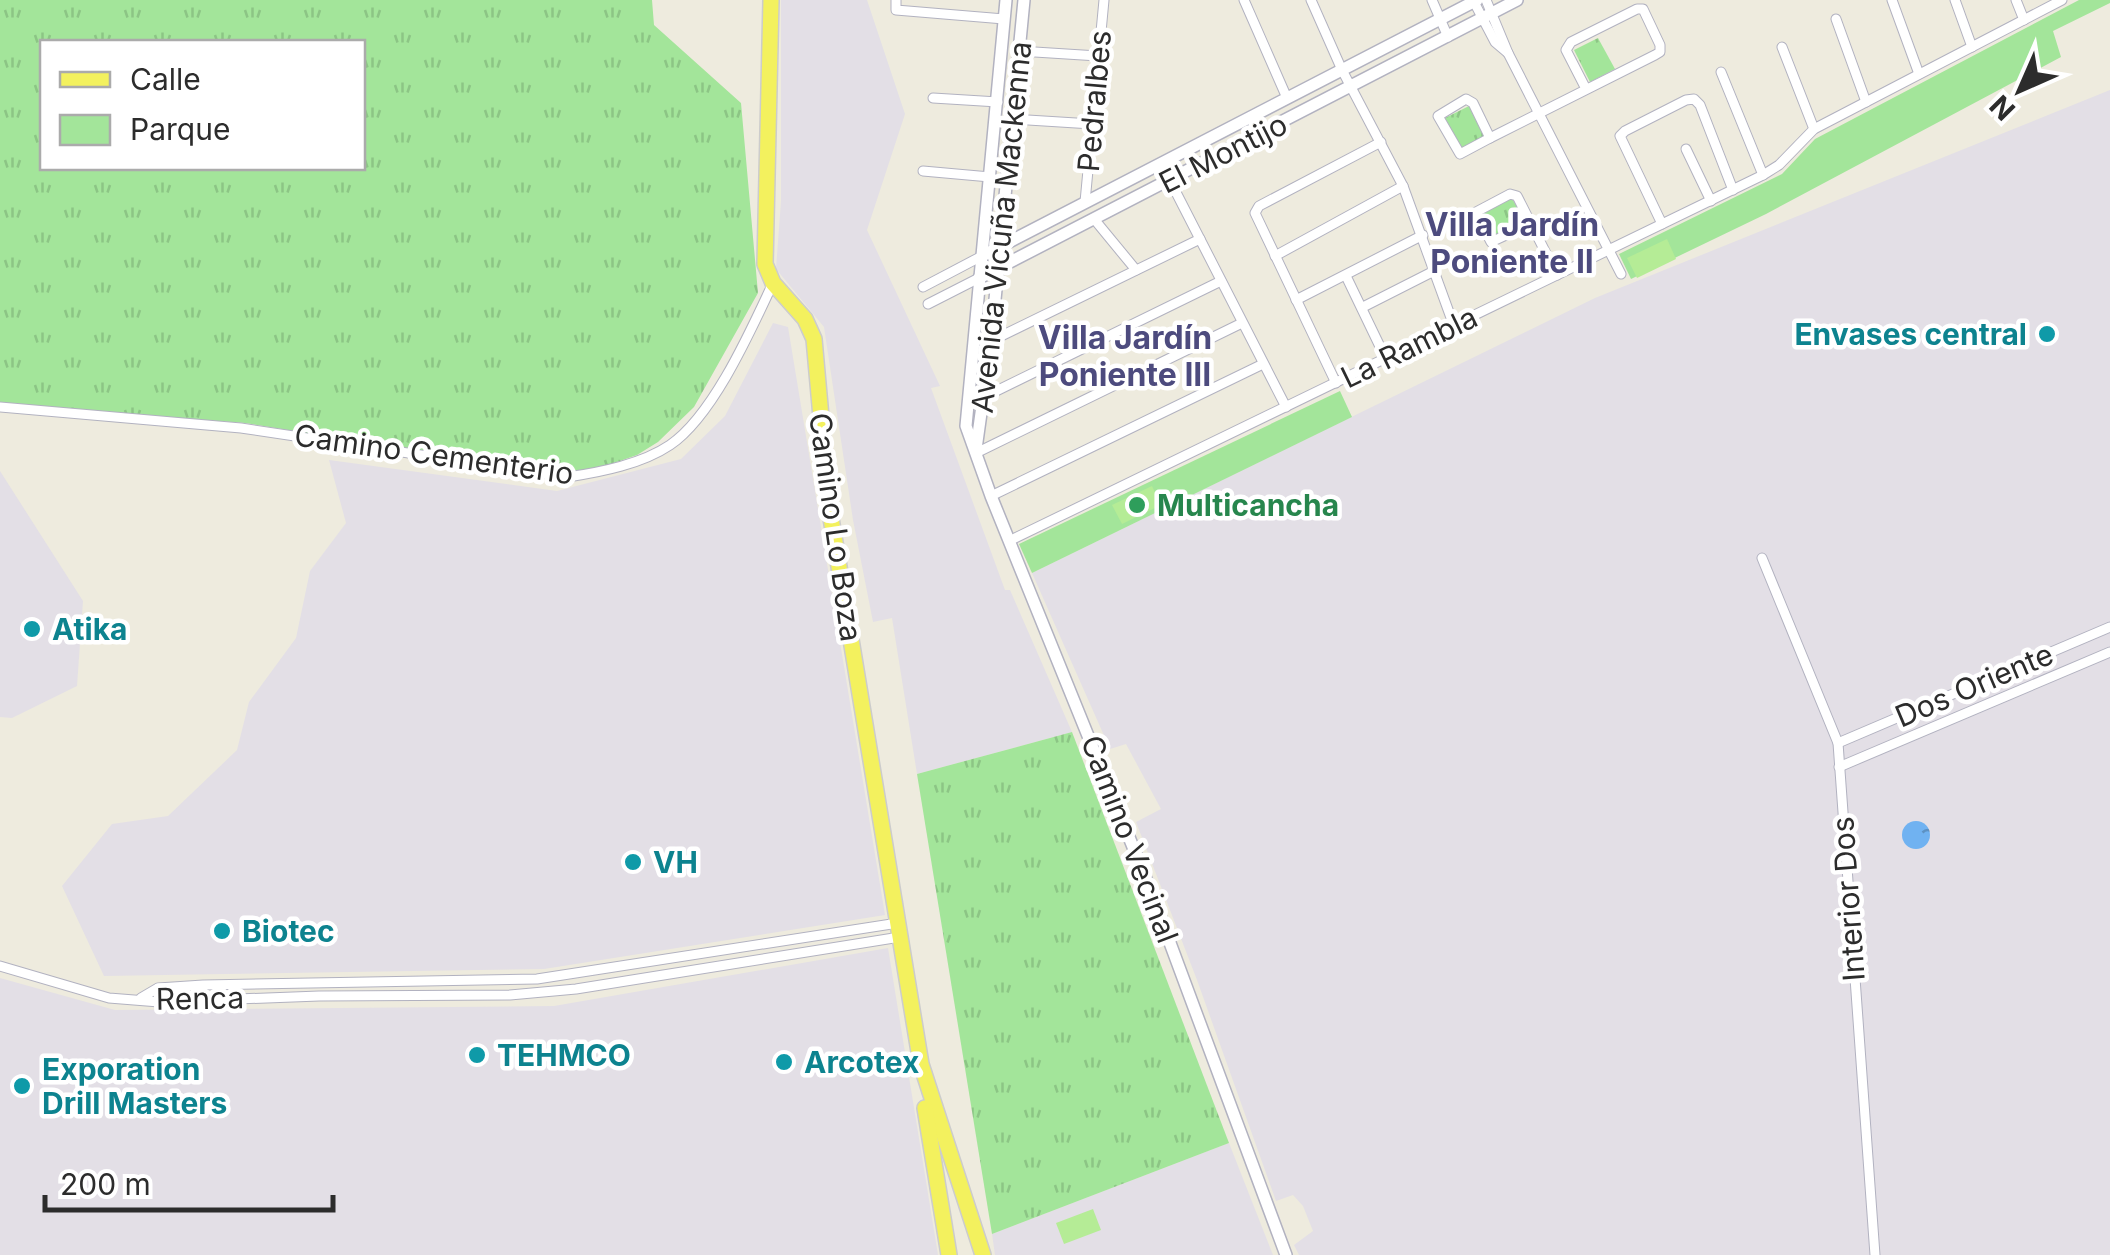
<svg xmlns="http://www.w3.org/2000/svg" width="2110" height="1255" font-family="Inter,sans-serif">
	<style>
		.industrial { fill: #e3dfe6 }
		.grass { fill: url(#grass-tufts); fill-rule: evenodd }
		.park { fill: #a3e59a }
		.pitch { fill: #b5ec96 }
		.water { fill: url(#water-ripples) }
		.lines { fill: none; stroke-linecap: round; stroke-linejoin: round }
		.minor-casing { stroke: #b2b2c0; stroke-width: 11 }
		.tertiary-casing { stroke: #b2b2c0; stroke-width: 14 }
		.primary-casing { stroke: #ccc; stroke-width: 18 }
		.minor { stroke: #fff; stroke-width: 9 }
		.tertiary { stroke: #fff; stroke-width: 11 }
		.primary { stroke: #f3f15e; stroke-width: 15 }
		.culture-dot { fill: #0f9aa8; stroke: #fff; stroke-width: 4 }
		.leisure-dot { fill: #2e9e5b; stroke: #fff; stroke-width: 4 }
		.labels { text-anchor: middle; dominant-baseline: central; stroke-width: 9; stroke-linejoin: round; paint-order: stroke }
		.street-label { font-size: 30px; fill: #2c2c2c; stroke: #fff }
		.culture-label { font-size: 30px; font-weight: bold; fill: #0d838f; stroke: #fff; text-anchor: start }
		.leisure-label { font-size: 30px; font-weight: bold; fill: #27864d; stroke: #fff; text-anchor: start }
		.neighbourhood-label { font-size: 32px; font-weight: bold; fill: #4d4b7e; stroke: #fff }
	</style>
	<defs>
		<pattern id="grass-tufts" width="24" height="20" patternUnits="userSpaceOnUse" patternTransform="scale(2.5)"><rect width="24" height="20" fill="#a3e59a"/><path d="M3 7l-1-3M5 7V3M7 7l1-3M15 17l-1-3M17 17v-4M19 17l1-3" fill="none" stroke="#8cc585"/></pattern>
		<pattern id="water-ripples" width="26" height="14" patternUnits="userSpaceOnUse" patternTransform="scale(2.5)"><rect width="26" height="14" fill="#70b2f1"/><path d="M2 4q2-2 4 0t4 0M15 11q2-2 4 0t4 0" fill="none" stroke="#5c91c3"/></pattern>
	</defs>
	<rect width="100%" height="100%" fill="#eeebde"/>
	<!-- industrial -->
	<g class="industrial">
		<path d="M 781,0 L 867,0 L 905,114 L 867,230 L 940,386 L 931,388 L 1005,590 L 1010,590 L 1072,732 L 917,774 L 892,618 L 873,622 L 853,520 L 824,327 L 776,269 L 781,201 Z"/>
		<path d="M 2110,90 L 2110,1255 L 1299,1255 L 1294,1245 L 1313,1231 L 1303,1206 L 1293,1195 L 1276,1201 L 1197,980 L 1136,822 L 1161,809 L 1126,744 L 1110,749 L 1032,573 L 1595,298 Z"/>
		<path d="M 773,323 L 788,327 L 885,915 L 544,969 L 104,976 L 62,886 L 112,824 L 168,816 L 237,750 L 249,702 L 296,638 L 310,571 L 346,523 L 329,460 L 557,491 L 681,459 L 725,416 Z"/>
		<path d="M 0,471 L 83,601 L 77,686 L 12,718 L 0,717 Z"/>
		<path d="M 888,948 L 938,1255 L 0,1255 L 0,978 L 115,1010 L 554,1006 Z"/>
		<path d="M 1229,1143 L 1273,1255 L 995,1255 L 992,1234 Z"/>
	</g>
	<!-- grass -->
	<g class="grass">
		<path d="M 0,0 L 652,0 L 654,25 L 741,103 L 758,293 L 694,407 L 658,442 L 637,455 L 585,473 L 553,473 L 245,423 L 0,405 ZM 42,42 L 362,42 L 362,168 L 42,168 Z"/>
		<path d="M 1598,38 L 1615,69 L 1590,82 L 1574,50 Z"/>
		<path d="M 1469,106 L 1485,137 L 1461,149 L 1445,118 Z"/>
		<path d="M 1512,198 L 1525,222 L 1494,238 L 1481,214 Z"/>
		<path d="M 1072,732 L 1229,1143 L 992,1234 L 917,774 Z"/>
	</g>
	<!-- park -->
	<g class="park">
		<path d="M 2079,0 L 2110,0 L 2110,3 L 2053,31 L 2061,57 L 1766,214 L 1631,279 L 1619,254 L 1782,174 L 1815,139 Z"/>
		<path d="M 1340,391 L 1352,417 L 1032,573 L 1019,544 Z"/>
	</g>
	<!-- pitch -->
	<g class="pitch">
		<path d="M 1667,239 L 1676,259 L 1637,278 L 1627,258 Z"/>
		<path d="M 1152,486 L 1161,505 L 1122,524 L 1112,505 Z"/>
		<path d="M 1093,1209 L 1101,1230 L 1064,1244 L 1056,1223 Z"/>
	</g>
	<!-- water -->
	<circle class="water" cx="1916" cy="835" r="14"/>
	<g class="lines">
		<!-- minor casing -->
		<g class="minor-casing">
			<g id="minor">
				<path d="M 896,0 L 896,10 L 1004,19"/>
				<path d="M 1244,0 L 1287,98"/>
				<path d="M 1311,0 L 1342,70 L 1403,186 L 1454,326"/>
				<path d="M 1432,0 L 1448,37"/>
				<path d="M 1486,0 L 1508,53 L 1621,274"/>
				<path d="M 1892,0 L 1919,74"/>
				<path d="M 1955,0 L 1972,47"/>
				<path d="M 2016,0 L 2024,20"/>
				<path d="M 1474,2 L 1495,42 L 1508,53"/>
				<path d="M 1836,19 L 1866,102"/>
				<path d="M 1782,47 L 1814,129"/>
				<path d="M 1019,51 L 1098,56"/>
				<path d="M 1721,72 L 1763,175"/>
				<path d="M 933,98 L 998,102"/>
				<path d="M 1466,99 L 1473,103 L 1490,138 L 1460,154 L 1438,116 Z"/>
				<path d="M 1013,119 L 1092,124"/>
				<path d="M 1490,138 L 1655,55 L 1660,52 L 1660,45 L 1643,9 L 1637,9 L 1571,42 L 1566,50 L 1586,89"/>
				<path d="M 1686,149 L 1711,201"/>
				<path d="M 1161,163 L 1286,407"/>
				<path d="M 923,171 L 990,177"/>
				<path d="M 1085,202 L 1104,0"/>
				<path d="M 1094,219 L 1136,270"/>
				<path d="M 1530,224 L 1491,242 L 1476,212 L 1510,194 L 1517,196 L 1557,275"/>
				<path d="M 1662,224 L 1620,136 L 1625,131 L 1686,100 L 1694,99 L 1700,105 L 1733,190"/>
				<path d="M 1275,256 L 1403,186"/>
				<path d="M 1346,276 L 1386,359"/>
				<path d="M 923,287 L 982,256"/>
				<path d="M 1296,300 L 1423,235"/>
				<path d="M 928,304 L 979,278"/>
				<path d="M 1363,307 L 1434,271"/>
				<path d="M 991,341 L 1200,239"/>
				<path d="M 1336,383 L 1255,213 L 1259,206 L 1381,142"/>
				<path d="M 984,397 L 1221,281"/>
				<path d="M 0,407 L 241,428 L 568,477 C 601,472 642,464 670,445 C 713,416 751,330 773,283"/>
				<path d="M 976,453 L 1242,323"/>
				<path d="M 991,496 L 1263,364"/>
				<path d="M 1011,540 L 1763,175 L 1779,165 L 1814,129 L 2062,0"/>
				<path d="M 1762,558 L 1838,743 L 1875,1255"/>
				<path d="M 1838,743 L 2110,627"/>
				<path d="M 1839,767 L 2110,652"/>
				<path d="M 0,966 L 109,998 L 159,1002 L 319,996 L 510,995 L 576,989 L 900,937"/>
				<path d="M 141,998 L 158,988 L 203,985 L 537,979 L 898,923"/>
			</g>
		</g>
		<!-- tertiary casing -->
		<g class="tertiary-casing">
			<g id="tertiary">
				<path d="M 1006,0 L 966,426 L 991,496 L 1150,889 L 1286,1255"/>
				<path d="M 982,256 L 1477,0"/>
				<path d="M 979,278 L 1517,0"/>
				<path d="M 976,449 L 991,341 L 1024,0"/>
			</g>
		</g>
		<!-- primary casing -->
		<g class="primary-casing">
			<g id="primary">
				<path d="M 771,0 L 765,264 L 773,283 L 805,319 L 814,339 L 829,506 L 921,1064 L 983,1255"/>
				<path d="M 925,1108 L 949,1255"/>
			</g>
		</g>
		<!-- minor -->
		<use href="#minor" class="minor"/>
		<!-- tertiary -->
		<use href="#tertiary" class="tertiary"/>
		<!-- primary -->
		<use href="#primary" class="primary"/>
	</g>
	<!-- markers -->
	<g class="culture-dot">
		<circle cx="2047" cy="334" r="10"/>
		<circle cx="32" cy="629" r="10"/>
		<circle cx="633" cy="862" r="10"/>
		<circle cx="222" cy="931" r="10"/>
		<circle cx="477" cy="1055" r="10"/>
		<circle cx="784" cy="1062" r="10"/>
		<circle cx="22" cy="1086" r="10"/>
	</g>
	<circle class="leisure-dot" cx="1137" cy="505" r="10"/>
	<g class="labels">
		<!-- street labels -->
		<g class="street-label">
			<text transform="translate(1094 101) rotate(-85)">Pedralbes</text>
			<text transform="translate(1223 153) rotate(-27)">El Montijo</text>
			<text transform="translate(1001 227) rotate(-84)">Avenida Vicuña Mackenna</text>
			<text transform="translate(1409 347) rotate(-26)">La Rambla</text>
			<text transform="translate(434 454) rotate(8)">Camino Cementerio</text>
			<text transform="translate(836 527) rotate(82)">Camino Lo Boza</text>
			<text transform="translate(1974 685) rotate(-23)">Dos Oriente</text>
			<text transform="translate(1130 839) rotate(69)">Camino Vecinal</text>
			<text transform="translate(1848 899) rotate(-94)">Interior Dos</text>
			<text transform="translate(200 998) rotate(-1)">Renca</text>
		</g>
		<!-- culture labels -->
		<g class="culture-label">
			<text x="2027" y="334" text-anchor="end">Envases central</text>
			<text x="52" y="629">Atika</text>
			<text x="653" y="862">VH</text>
			<text x="242" y="931">Biotec</text>
			<text x="497" y="1055">TEHMCO</text>
			<text x="804" y="1062">Arcotex</text>
			<text x="42" y="1069">Exporation<tspan x="42" dy="34">Drill Masters</tspan></text>
		</g>
		<!-- leisure labels -->
		<g class="leisure-label">
			<text x="1157" y="505">Multicancha</text>
		</g>
		<!-- neighbourhood labels -->
		<g class="neighbourhood-label">
			<text x="1512" y="224">Villa Jardín<tspan x="1512" dy="37">Poniente II</tspan></text>
			<text x="1125" y="337">Villa Jardín<tspan x="1125" dy="37">Poniente III</tspan></text>
		</g>
	</g>
	<!-- legend -->
	<rect x="40" y="40" width="325" height="130" fill="#ffffff" stroke="#ababab" stroke-width="2.5"/>
	<rect x="60" y="72" width="50" height="15" fill="#f3f15e" stroke="#ababab" stroke-width="2.5"/>
	<text x="130" y="90" font-size="30" fill="#2c2c2c">Calle</text>
	<rect x="60" y="115" width="50" height="30" fill="#a3e59a" stroke="#ababab" stroke-width="2.5"/>
	<text x="130" y="140" font-size="30" fill="#2c2c2c">Parque</text>
	<!-- north arrow -->
	<g transform="translate(2020 90) rotate(225)" stroke="#ffffff" stroke-width="8" paint-order="stroke">
	<path d="M0-8L18 38L0 25L-18 38Z" fill="#2c2c2c"/>
	<text y="-15" font-size="28" font-weight="bold" text-anchor="middle" fill="#2c2c2c">N</text>
	</g>
	<!-- scale -->
	<path d="M45 1195v15h288v-15" fill="none" stroke="#2c2c2c" stroke-width="5"/>
	<text x="60" y="1195" font-size="30" fill="#2c2c2c" stroke="#ffffff" stroke-width="8" paint-order="stroke">200 m</text>
</svg>
